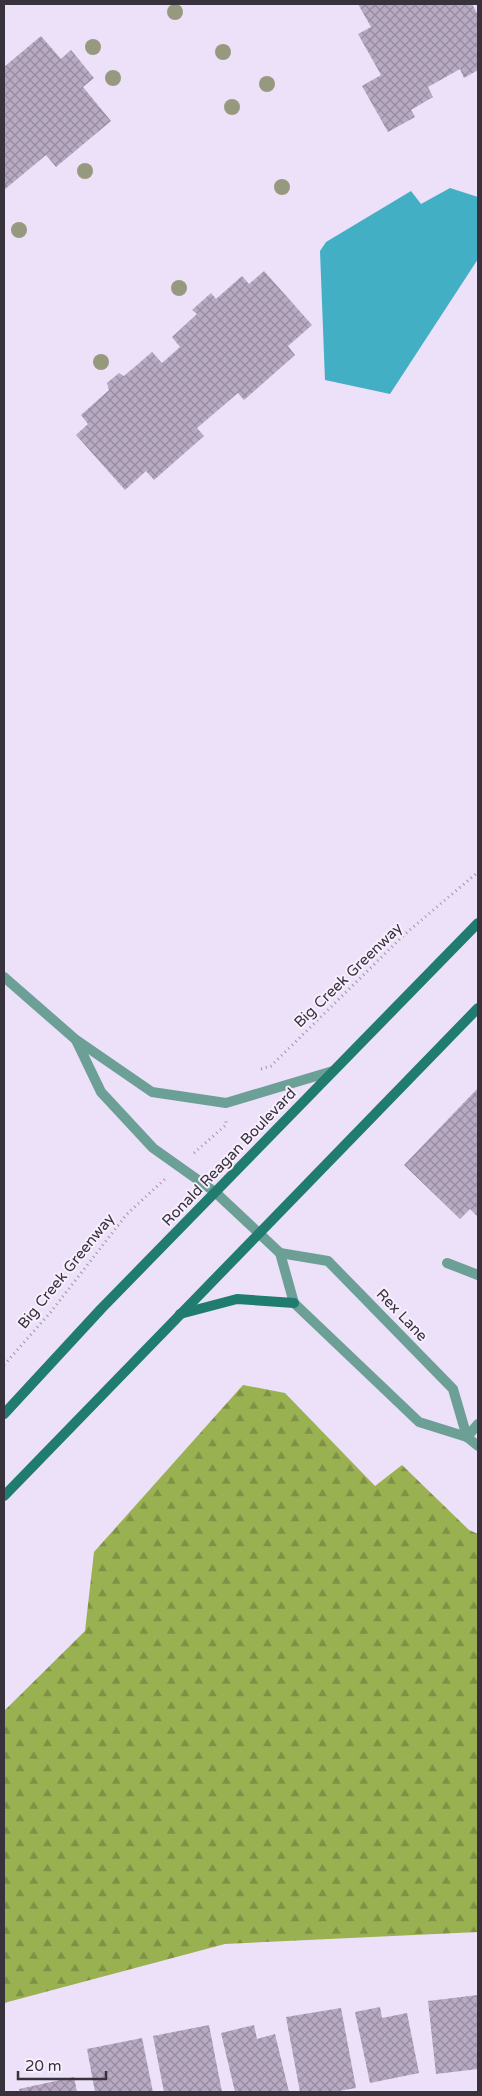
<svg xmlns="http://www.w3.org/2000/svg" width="482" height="2096" font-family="'Varela Round',sans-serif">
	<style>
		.forest { fill: url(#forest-firs) }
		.water { fill: #43afc4 }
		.building { fill: url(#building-cross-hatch) }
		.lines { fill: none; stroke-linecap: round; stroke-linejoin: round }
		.path { stroke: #9e94a6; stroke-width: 3; stroke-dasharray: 1 4; stroke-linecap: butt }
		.lane { stroke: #6c9f95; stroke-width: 10 }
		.street { stroke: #6c9f95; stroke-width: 10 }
		.secondary { stroke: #207c6e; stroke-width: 10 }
		.tree { fill: #97997f }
		.labels { text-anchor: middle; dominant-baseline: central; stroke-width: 4; stroke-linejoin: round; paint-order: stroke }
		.street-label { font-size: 15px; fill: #37323b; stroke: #f7effe }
	</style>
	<defs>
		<pattern id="forest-firs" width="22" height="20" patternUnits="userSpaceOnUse" patternTransform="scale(1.25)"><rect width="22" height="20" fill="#99b150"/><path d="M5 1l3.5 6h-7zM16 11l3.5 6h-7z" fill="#7e9144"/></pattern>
		<pattern id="building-cross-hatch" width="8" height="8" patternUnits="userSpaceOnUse" patternTransform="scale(1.25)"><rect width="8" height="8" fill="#b7aac2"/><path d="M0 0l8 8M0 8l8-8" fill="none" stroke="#968b9f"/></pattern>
	</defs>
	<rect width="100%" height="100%" fill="#ede0f9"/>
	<!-- forest -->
	<path class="forest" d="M 243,1385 L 285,1393 L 375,1486 L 402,1465 L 469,1530 L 478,1534 L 478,1932 L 225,1944 L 4,2003 L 4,1711 L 85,1631 L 94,1552 Z"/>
	<!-- water -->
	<path class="water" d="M 450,188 L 478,197 L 478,259 L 390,394 L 325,380 L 320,251 L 326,242 L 411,191 L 421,204 Z"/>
	<!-- building -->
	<g class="building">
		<path d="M 358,4 L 472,4 L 478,15 L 478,70 L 464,78 L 460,69 L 428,87 L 433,97 L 411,110 L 415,117 L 388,132 L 362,86 L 381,75 L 358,34 L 371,27 Z"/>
		<path d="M 41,36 L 61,59 L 71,50 L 94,78 L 83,87 L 111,121 L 56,167 L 46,155 L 4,190 L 4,67 Z"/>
		<path d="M 264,271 L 312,325 L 288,346 L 295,355 L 244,400 L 238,393 L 197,428 L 204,436 L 154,480 L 146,471 L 125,490 L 76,435 L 88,424 L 81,415 L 109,390 L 107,383 L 119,373 L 124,376 L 152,352 L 162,363 L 180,347 L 172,337 L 197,314 L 192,310 L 211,293 L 216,299 L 242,276 L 249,284 Z"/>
		<path d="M 478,1088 L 478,1217 L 470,1209 L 460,1219 L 404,1165 Z"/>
		<path d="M 478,1995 L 478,2069 L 436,2074 L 428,2001 Z"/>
		<path d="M 380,2007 L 382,2018 L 407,2013 L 419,2073 L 370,2083 L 355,2012 Z"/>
		<path d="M 341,2008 L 356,2088 L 333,2092 L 300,2092 L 286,2017 Z"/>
		<path d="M 209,2025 L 222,2092 L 164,2092 L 153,2036 Z"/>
		<path d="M 254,2025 L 257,2039 L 275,2034 L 289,2092 L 235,2092 L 221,2033 Z"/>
		<path d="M 142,2038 L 153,2092 L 95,2092 L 87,2049 Z"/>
		<path d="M 74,2077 L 77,2092 L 20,2092 L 19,2089 Z"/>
	</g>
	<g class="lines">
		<!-- path -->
		<g class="path">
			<path d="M 261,1069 L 271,1066 L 404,935 L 478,872"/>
			<path d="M 194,1153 L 226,1125 L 226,1121"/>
			<path d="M 4,1365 L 50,1313 L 127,1214 L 165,1179"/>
		</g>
		<!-- lane -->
		<g class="lane">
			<path d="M 4,977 L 75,1039 L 152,1092 L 226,1103 L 333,1071"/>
			<path d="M 76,1040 L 101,1092 L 153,1148 L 215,1192"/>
			<path d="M 447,1263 L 478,1275"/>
			<path d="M 467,1437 L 478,1424"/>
		</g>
		<!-- street -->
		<g class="street">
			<path d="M 215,1192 L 280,1253 L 294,1303 L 419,1422 L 467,1437 L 478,1446"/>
			<path d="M 280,1253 L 328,1261 L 453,1389 L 467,1437"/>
		</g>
		<!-- secondary -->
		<g class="secondary">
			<path d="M 180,1314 L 237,1299 L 294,1303"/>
			<path d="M 4,1414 L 101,1309 L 478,923"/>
			<path d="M 4,1496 L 478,1008"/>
		</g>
	</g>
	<!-- trees -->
	<g class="tree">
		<circle cx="175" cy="12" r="8"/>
		<circle cx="93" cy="47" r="8"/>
		<circle cx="223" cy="52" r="8"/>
		<circle cx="113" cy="78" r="8"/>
		<circle cx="267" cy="84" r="8"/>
		<circle cx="232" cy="107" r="8"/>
		<circle cx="85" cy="171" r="8"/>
		<circle cx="282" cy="187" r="8"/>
		<circle cx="19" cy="230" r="8"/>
		<circle cx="179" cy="288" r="8"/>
		<circle cx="101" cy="362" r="8"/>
	</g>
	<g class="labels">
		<!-- street labels -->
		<g class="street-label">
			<text transform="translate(348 975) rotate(-44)">Big Creek Greenway</text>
			<text transform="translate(229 1157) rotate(-46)">Ronald Reagan Boulevard</text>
			<text transform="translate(66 1271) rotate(-51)">Big Creek Greenway</text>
			<text transform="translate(402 1315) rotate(46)">Rex Lane</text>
		</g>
	</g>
	<!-- border -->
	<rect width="482" height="2096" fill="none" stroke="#37323b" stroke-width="10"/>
	<!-- scale -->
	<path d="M18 2071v8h88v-8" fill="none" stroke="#37323b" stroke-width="2.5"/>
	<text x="25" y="2071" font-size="15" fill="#37323b" stroke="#f7effe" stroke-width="4" paint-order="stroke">20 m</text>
</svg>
